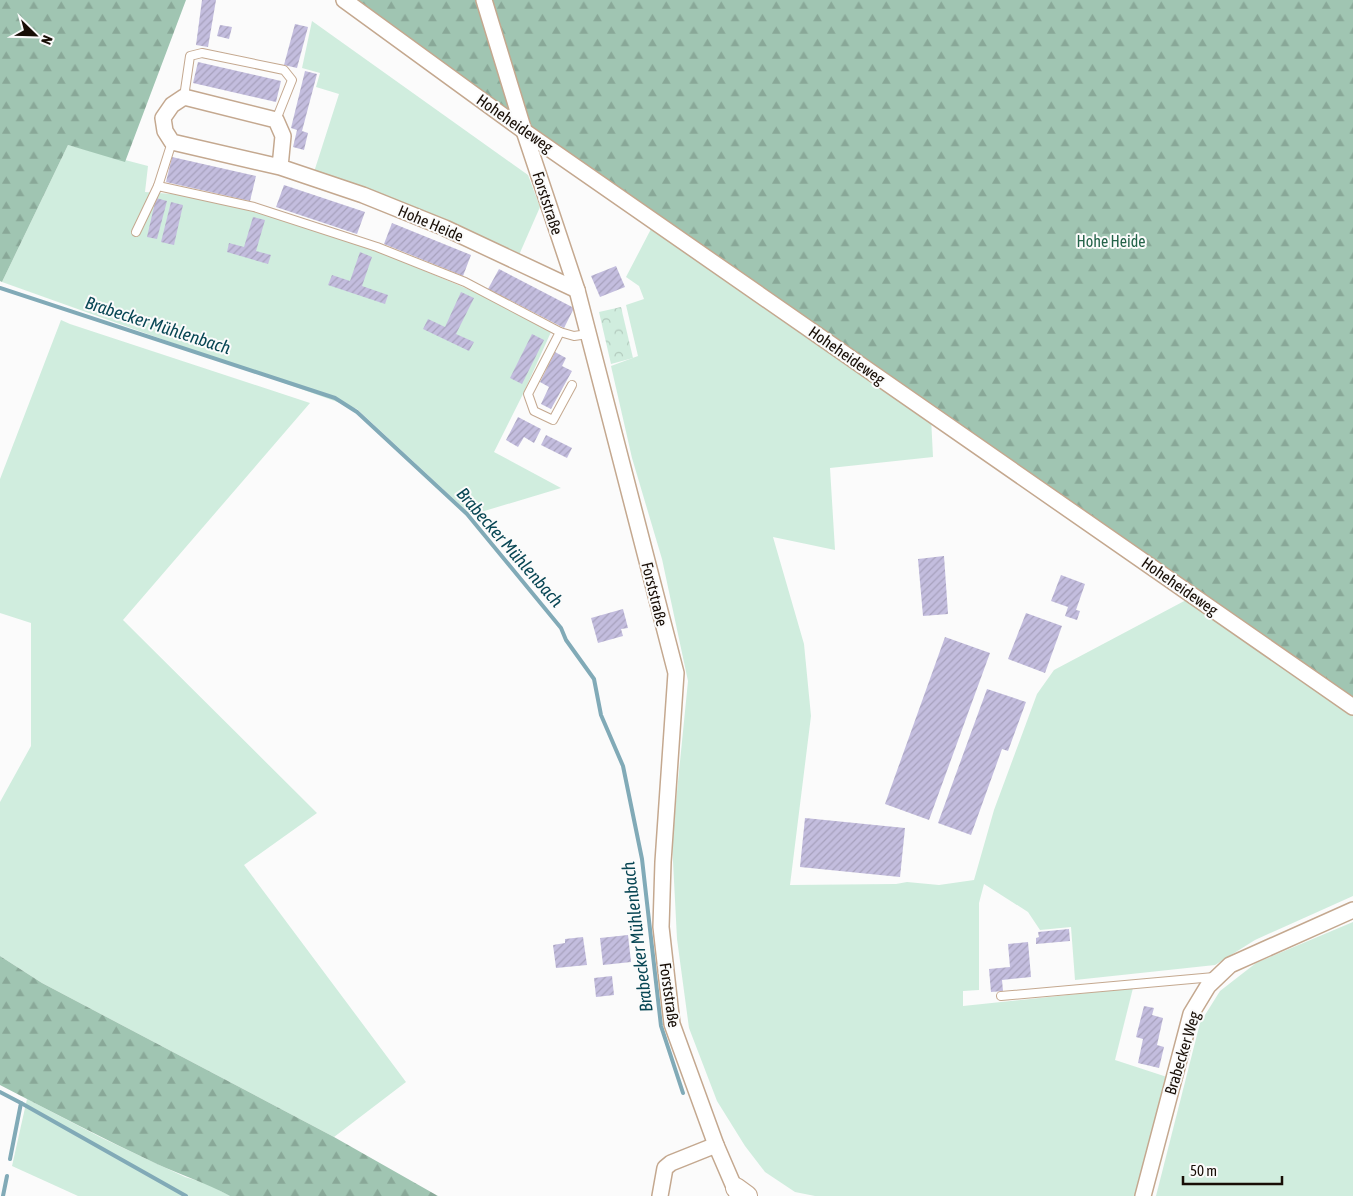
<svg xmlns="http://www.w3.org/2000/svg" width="1353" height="1196" font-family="'Asap Condensed',sans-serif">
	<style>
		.green { fill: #d0edde }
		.forest { fill: url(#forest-firs) }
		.park { fill: url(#park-crowns) }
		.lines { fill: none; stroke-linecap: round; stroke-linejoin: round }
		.stream { stroke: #81aab7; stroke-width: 4 }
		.building { fill: url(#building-hatch) }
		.lane-casing { stroke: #c4a88f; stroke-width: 10 }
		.street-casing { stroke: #c4a88f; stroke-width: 18 }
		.secondary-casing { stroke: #c4a88f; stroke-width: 22 }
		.lane { stroke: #fff; stroke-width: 8 }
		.street { stroke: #fff; stroke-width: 15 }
		.secondary { stroke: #fff; stroke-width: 20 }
		.labels { text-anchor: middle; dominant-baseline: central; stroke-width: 4; stroke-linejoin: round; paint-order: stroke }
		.street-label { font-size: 16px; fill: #180e06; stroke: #fbfbfb }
		.park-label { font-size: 16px; fill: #246349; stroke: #fbfbfb }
		.water-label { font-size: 18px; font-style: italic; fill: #084654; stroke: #fbfbfb }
	</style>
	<defs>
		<pattern id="forest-firs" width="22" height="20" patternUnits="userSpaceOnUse" patternTransform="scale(1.25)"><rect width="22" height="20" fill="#a0c5b2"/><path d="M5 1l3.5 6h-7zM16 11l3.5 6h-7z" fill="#89a898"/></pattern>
		<pattern id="park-crowns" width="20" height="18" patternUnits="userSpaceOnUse" patternTransform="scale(1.25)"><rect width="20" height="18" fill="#d0edde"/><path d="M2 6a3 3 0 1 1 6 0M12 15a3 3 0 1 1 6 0" fill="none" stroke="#b2cabd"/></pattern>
		<pattern id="building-hatch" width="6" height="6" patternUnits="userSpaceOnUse" patternTransform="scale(1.25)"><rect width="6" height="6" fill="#c3bdde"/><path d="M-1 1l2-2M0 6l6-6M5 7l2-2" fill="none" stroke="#a7a1bd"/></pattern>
	</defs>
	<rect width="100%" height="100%" fill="#fbfbfb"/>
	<!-- green -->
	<g class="green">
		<path d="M 312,21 L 528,175 L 540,207 L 519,255 L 314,172 L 339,94 L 316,87 L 320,73 L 302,68 Z"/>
		<path d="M 68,145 L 148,166 L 145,192 L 186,195 L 271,214 L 377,251 L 475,292 L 551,332 L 523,394 L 494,452 L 561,488 L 471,515 L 357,409 L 2,282 Z"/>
		<path d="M 651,229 L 832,354 L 931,417 L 933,457 L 830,468 L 835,550 L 773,537 L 804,644 L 811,716 L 790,885 L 896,884 L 907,882 L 939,885 L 974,880 L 994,810 L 1037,694 L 1054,670 L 1188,599 L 1353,715 L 1353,896 L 1255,940 L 1215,965 L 1075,980 L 1071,927 L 1040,930 L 1028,912 L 984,884 L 979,903 L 979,990 L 963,991 L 963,1006 L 1133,988 L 1115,1060 L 1167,1077 L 1136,1196 L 815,1196 L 795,1192 L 765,1172 L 745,1146 L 717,1101 L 689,1028 L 677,939 L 672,842 L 688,681 L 662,559 L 632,458 L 611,366 L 638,356 L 626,305 L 644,299 L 639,286 L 626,277 Z"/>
		<path d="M 61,320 L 70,324 L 310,403 L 123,620 L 317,813 L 244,865 L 406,1082 L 334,1137 L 42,983 L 0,956 L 0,802 L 31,746 L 31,623 L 0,613 L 0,479 Z"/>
		<path d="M 1353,922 L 1353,1196 L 1156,1196 L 1200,1023 L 1220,991 L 1256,963 Z"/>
		<path d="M 27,1099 L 102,1138 L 185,1177 L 208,1184 L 230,1196 L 78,1196 L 12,1166 Z"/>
	</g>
	<!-- forest -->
	<g class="forest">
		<path d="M 0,0 L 186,0 L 125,162 L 68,145 L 2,282 L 0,281 Z"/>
		<path d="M 342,0 L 1353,0 L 1353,700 Z"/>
		<path d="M 0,956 L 42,983 L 334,1137 L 438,1196 L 230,1196 C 206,1183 181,1175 157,1164 C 104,1139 52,1112 0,1085 Z"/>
	</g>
	<!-- park -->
	<path class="park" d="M 621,307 L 633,358 L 611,364 L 599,312 Z"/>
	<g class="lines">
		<!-- stream -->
		<g class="stream">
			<path d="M 0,288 L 335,398 L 357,412 L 467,514 L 561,628 L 566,640 L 594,679 L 601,715 L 623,766 L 642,859 L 661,1026 L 683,1093"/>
			<path d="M 0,1092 L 21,1103 L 10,1159"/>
			<path d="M 21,1103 L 186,1196"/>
			<path d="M 3,1196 L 7,1176"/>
		</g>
	</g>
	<!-- building -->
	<g class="building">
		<path d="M 202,0 L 216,0 L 208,47 L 196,45 Z"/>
		<path d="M 295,24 L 308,27 L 297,68 L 284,65 Z"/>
		<path d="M 220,25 L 232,27 L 229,39 L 217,36 Z"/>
		<path d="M 198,62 L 281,81 L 276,102 L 193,83 Z"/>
		<path d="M 305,71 L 317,74 L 302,131 L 308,133 L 304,150 L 293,147 L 297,130 L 291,128 Z"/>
		<path d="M 172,157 L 256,176 L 250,201 L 166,182 Z"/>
		<path d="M 284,185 L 365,212 L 357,234 L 276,207 Z"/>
		<path d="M 156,198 L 167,201 L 157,239 L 147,237 Z"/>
		<path d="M 171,202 L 183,205 L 174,245 L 161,242 Z"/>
		<path d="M 253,217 L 265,220 L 256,251 L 271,255 L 268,264 L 227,252 L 229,243 L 244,247 Z"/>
		<path d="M 392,223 L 471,255 L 463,276 L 384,244 Z"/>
		<path d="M 360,252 L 372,257 L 362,286 L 388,295 L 385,304 L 328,285 L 332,275 L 350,281 Z"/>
		<path d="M 616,266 L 625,287 L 600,297 L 591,276 Z"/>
		<path d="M 499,269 L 574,308 L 564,328 L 488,289 Z"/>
		<path d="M 461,292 L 474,298 L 456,334 L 474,342 L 469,351 L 423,329 L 428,319 L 445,327 Z"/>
		<path d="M 532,334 L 544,340 L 522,384 L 510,378 Z"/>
		<path d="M 555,352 L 566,358 L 562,366 L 572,371 L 551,409 L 541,404 L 549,387 L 540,382 Z"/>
		<path d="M 518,417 L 541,429 L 534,443 L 524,437 L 518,447 L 506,440 Z"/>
		<path d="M 546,435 L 572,448 L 567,458 L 541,445 Z"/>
		<path d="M 944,556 L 948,614 L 923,616 L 918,559 Z"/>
		<path d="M 1061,575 L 1085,584 L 1076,610 L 1080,611 L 1077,620 L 1065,616 L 1068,607 L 1051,601 Z"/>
		<path d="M 623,609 L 628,628 L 621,629 L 623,636 L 598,643 L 591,618 Z"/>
		<path d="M 1026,613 L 1062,626 L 1045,673 L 1008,659 Z"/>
		<path d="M 945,637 L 990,653 L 929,820 L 885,804 Z"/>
		<path d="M 987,689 L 1026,702 L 1008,751 L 1002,749 L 971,835 L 938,823 Z"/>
		<path d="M 805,818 L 905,828 L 900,877 L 800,867 Z"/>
		<path d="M 1069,929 L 1070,941 L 1036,944 L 1036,938 L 1039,937 L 1038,932 Z"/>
		<path d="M 628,935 L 631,962 L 603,965 L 600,938 Z"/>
		<path d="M 583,937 L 587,965 L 556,968 L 553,945 L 565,943 L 565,939 Z"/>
		<path d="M 1028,942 L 1031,977 L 1002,980 L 1003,991 L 991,992 L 989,969 L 1010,967 L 1008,944 Z"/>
		<path d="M 612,976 L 614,995 L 596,997 L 594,978 Z"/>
		<path d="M 1144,1006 L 1154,1008 L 1152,1015 L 1163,1018 L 1157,1045 L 1164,1047 L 1159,1068 L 1138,1063 L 1143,1039 L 1136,1037 Z"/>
	</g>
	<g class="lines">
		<!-- lane casing -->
		<g class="lane-casing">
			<g id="lane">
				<path d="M 184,97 L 190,56 L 202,53 L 284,70 L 292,80 L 276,120"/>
				<path d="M 172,142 L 158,186 L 254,207 L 377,247 L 465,282 L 560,332 L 574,336 L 588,334"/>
				<path d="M 136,232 L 158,186"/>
				<path d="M 560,332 L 528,394 L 534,411 L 553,420 L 572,385"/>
				<path d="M 1001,996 L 1214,977"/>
			</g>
		</g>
		<!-- street casing -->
		<g class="street-casing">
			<g id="street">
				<path d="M 344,0 L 524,131 L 1353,707"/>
				<path d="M 484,0 L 524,131 L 577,290 L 676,673 L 663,862 L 661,927 L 672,1024 L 716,1145 L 738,1196"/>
				<path d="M 280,167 L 283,136 L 276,120 L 184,97 L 172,105 L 163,118 L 165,131 L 172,142 L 280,167 L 363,195 L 445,228 L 577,290"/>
				<path d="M 660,1196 L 665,1168 L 671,1163 L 716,1145"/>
				<path d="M 1143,1196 L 1191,1014 L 1208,986 L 1230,965 L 1353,910"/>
			</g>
		</g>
		<!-- secondary casing -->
		<g class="secondary-casing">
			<path id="secondary" d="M 736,1188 L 747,1196"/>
		</g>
		<!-- lane -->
		<use href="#lane" class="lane"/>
		<!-- street -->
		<use href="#street" class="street"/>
		<!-- secondary -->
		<use href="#secondary" class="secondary"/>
	</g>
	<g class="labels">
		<!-- street labels -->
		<g class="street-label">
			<text transform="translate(515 123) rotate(35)">Hoheheideweg</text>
			<text transform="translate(548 203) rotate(72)">Forststraße</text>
			<text transform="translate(431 223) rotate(23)">Hohe Heide</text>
			<text transform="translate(847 355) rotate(35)">Hoheheideweg</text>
			<text transform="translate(1180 586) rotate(35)">Hoheheideweg</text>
			<text transform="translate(655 594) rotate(76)">Forststraße</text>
			<text transform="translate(670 995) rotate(82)">Forststraße</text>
			<text transform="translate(1182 1053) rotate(-73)">Brabecker Weg</text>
		</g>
		<!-- park labels -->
		<g class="park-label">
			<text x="1111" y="241">Hohe Heide</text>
		</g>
		<!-- water labels -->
		<g class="water-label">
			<text transform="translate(158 325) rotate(18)">Brabecker Mühlenbach</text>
			<text transform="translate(510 547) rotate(49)">Brabecker Mühlenbach</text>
			<text transform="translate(637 937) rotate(-97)">Brabecker Mühlenbach</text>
		</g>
	</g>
	<!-- north arrow -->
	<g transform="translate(35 35) rotate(113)" stroke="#fbfbfb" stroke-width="4" paint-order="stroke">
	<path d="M0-4L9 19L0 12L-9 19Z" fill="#180e06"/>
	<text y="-8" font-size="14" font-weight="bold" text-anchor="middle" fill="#180e06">N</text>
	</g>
	<!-- scale -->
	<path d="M1183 1176v8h99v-8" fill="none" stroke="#180e06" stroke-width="2.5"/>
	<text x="1190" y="1176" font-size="15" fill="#180e06" stroke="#fbfbfb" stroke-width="4" paint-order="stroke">50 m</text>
</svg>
